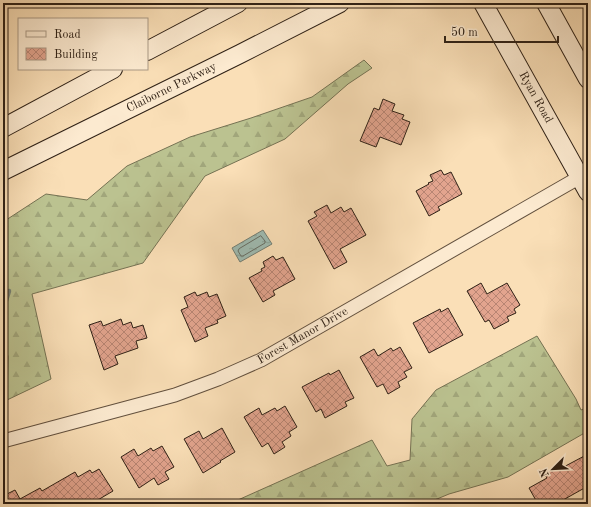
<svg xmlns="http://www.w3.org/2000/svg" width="591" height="507" font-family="'Old Standard TT',serif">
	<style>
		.forest { fill: url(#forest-firs); stroke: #757253 }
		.water { fill: url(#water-ripples); stroke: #727e74 }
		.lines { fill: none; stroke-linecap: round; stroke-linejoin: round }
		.shore { stroke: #676e64; stroke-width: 1 }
		.stream { stroke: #727e74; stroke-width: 4.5 }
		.building { fill: url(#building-cross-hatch); stroke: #2f2116 }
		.street-casing { stroke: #62503e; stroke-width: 15 }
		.secondary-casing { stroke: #2f2116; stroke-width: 20 }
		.street { stroke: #fcead0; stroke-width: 13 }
		.secondary { stroke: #fcead0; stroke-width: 18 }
		.labels { text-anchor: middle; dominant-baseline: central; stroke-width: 3; stroke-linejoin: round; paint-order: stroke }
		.street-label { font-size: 12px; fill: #2f2116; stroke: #fcead0 }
	</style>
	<defs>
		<pattern id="forest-firs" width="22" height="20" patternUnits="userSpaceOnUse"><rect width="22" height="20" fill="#bbc290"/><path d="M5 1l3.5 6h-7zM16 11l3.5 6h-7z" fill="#a1a67b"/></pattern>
		<pattern id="water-ripples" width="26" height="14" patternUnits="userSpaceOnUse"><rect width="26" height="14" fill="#9fbcb3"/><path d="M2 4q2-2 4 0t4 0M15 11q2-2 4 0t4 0" fill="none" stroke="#89a199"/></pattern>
		<pattern id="building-cross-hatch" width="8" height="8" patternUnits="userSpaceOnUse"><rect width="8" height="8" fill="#e2a48e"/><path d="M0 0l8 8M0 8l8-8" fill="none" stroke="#b88573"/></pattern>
	</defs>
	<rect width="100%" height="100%" fill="#fadfb7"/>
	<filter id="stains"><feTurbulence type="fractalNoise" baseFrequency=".005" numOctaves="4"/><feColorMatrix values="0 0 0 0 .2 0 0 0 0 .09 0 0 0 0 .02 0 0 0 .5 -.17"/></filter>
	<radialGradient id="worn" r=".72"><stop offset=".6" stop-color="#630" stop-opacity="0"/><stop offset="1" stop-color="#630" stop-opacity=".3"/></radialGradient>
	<!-- forest -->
	<g class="forest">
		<path d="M 364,60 L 372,68 L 348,84 L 285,139 L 205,176 L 143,263 L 32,294 L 51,379 L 7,400 L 8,356 L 3,346 L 3,222 L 46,194 L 87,200 L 127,166 L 190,137 L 251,118 L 312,97 Z"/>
		<path d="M 537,336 L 576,399 L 581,410 L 588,407 L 588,431 L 508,477 L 449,494 L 425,504 L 229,504 L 372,440 L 387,466 L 410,460 L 412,419 L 436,390 Z"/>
	</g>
	<!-- water -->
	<path class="water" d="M 263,230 L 272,244 L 240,262 L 232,248 Z"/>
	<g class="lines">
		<!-- shore -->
		<path class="shore" d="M 261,236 L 265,241 L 265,243 L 243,256 L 241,256 L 238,251 L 239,249 Z"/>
		<!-- stream -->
		<path class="stream" d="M 3,310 L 9,291"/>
	</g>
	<!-- building -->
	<g class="building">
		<path d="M 383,99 L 395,104 L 392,111 L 404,115 L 402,119 L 410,122 L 401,145 L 380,137 L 376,147 L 360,141 L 374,108 L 379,110 Z"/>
		<path d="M 441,170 L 444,175 L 451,172 L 462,194 L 438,207 L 440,210 L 429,216 L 416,191 L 429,184 L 428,183 L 433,181 L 430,175 Z"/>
		<path d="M 327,205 L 331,213 L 341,207 L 344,212 L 351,208 L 366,235 L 340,249 L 347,262 L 334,269 L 308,221 L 317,216 L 314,212 Z"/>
		<path d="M 273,256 L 276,260 L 283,257 L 295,279 L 273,291 L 275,295 L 263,302 L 249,278 L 262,271 L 261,269 L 265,267 L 263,262 Z"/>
		<path d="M 481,283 L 487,294 L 507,283 L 520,305 L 514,309 L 516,313 L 507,317 L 509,321 L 494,329 L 489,320 L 485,322 L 467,291 Z"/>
		<path d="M 195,292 L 197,296 L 207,292 L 209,297 L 217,294 L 226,316 L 217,320 L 218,323 L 205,328 L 208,336 L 195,342 L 181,310 L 188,307 L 184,297 Z"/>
		<path d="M 448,308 L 463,335 L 429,353 L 413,323 L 440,309 L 441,312 Z"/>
		<path d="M 121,319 L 123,325 L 131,322 L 133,328 L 143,325 L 147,338 L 136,341 L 138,348 L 115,356 L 118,364 L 104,370 L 89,325 L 101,321 L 103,326 Z"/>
		<path d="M 400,347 L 412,368 L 404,372 L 407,377 L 398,382 L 400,387 L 388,394 L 383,384 L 377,387 L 360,357 L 374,349 L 378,356 L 391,348 L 393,351 Z"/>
		<path d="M 339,370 L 354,398 L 345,402 L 347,406 L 325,418 L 321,409 L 316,412 L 302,387 L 329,373 L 330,375 Z"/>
		<path d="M 285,406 L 297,427 L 289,432 L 291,436 L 282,442 L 285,447 L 274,454 L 268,443 L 262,447 L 244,417 L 259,408 L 262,415 L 275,408 L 277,411 Z"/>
		<path d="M 222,428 L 235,452 L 220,461 L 221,462 L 203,473 L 184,439 L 199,431 L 203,439 Z"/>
		<path d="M 162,446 L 174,467 L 165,472 L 169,479 L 158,485 L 154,478 L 139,488 L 121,457 L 134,449 L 138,456 L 151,448 L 153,451 Z"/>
		<path d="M 588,454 L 588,486 L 556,504 L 538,504 L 529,488 L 547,478 L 544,474 L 557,467 L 558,470 Z"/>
		<path d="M 99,469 L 113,491 L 91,504 L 3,504 L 3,496 L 15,490 L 20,499 L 40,488 L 42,491 L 75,472 L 78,477 L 90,470 L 92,473 Z"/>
	</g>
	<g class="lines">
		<!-- street casing -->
		<g class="street-casing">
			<g id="street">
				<path id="s1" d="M 3,441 L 175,395 L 218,379 L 261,360 L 580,177"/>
			</g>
		</g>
		<!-- secondary casing -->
		<g class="secondary-casing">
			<g id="secondary">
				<path id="s2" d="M 483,3 L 588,192"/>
				<path d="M 546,3 L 588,79"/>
				<path d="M 147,51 L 238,3"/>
				<path d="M 3,128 L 113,69"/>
				<path id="s3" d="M 3,171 L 240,54 L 340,3"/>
			</g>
		</g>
		<!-- street -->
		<use href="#street" class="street"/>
		<!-- secondary -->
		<use href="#secondary" class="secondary"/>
	</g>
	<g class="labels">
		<!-- street labels -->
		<g class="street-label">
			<text stroke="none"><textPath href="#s3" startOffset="188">Claiborne Parkway</textPath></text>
			<text stroke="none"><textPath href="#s2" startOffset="108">Ryan Road</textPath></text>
			<text stroke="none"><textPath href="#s1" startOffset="319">Forest Manor Drive</textPath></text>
		</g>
	</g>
	<!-- margin -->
	<rect width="591" height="507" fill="none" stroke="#fadfb7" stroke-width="16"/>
	<rect x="4" y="4" width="583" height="499" fill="none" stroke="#2f2116" stroke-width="2"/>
	<rect x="8" y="8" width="575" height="491" fill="none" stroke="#2f2116"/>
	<!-- legend -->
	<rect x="18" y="18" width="130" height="52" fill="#fcead0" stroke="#aa9a86"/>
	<rect x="26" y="31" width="20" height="6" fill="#fcead0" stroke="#aa9a86"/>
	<text x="54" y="38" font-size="12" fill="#2f2116">Road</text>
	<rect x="26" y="48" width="20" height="12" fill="url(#building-cross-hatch)" stroke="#aa9a86"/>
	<text x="54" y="58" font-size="12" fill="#2f2116">Building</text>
	<!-- north arrow -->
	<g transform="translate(553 469) rotate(246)" stroke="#fcead0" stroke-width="3" paint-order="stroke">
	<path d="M0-3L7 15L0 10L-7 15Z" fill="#2f2116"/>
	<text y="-6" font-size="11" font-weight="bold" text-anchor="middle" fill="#2f2116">N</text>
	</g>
	<!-- scale -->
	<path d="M445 36v6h113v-6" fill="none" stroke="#2f2116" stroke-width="2"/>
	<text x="451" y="36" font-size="12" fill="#2f2116" stroke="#fcead0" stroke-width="3" paint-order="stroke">50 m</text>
	<rect width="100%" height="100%" filter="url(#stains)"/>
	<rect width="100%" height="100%" fill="url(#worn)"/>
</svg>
